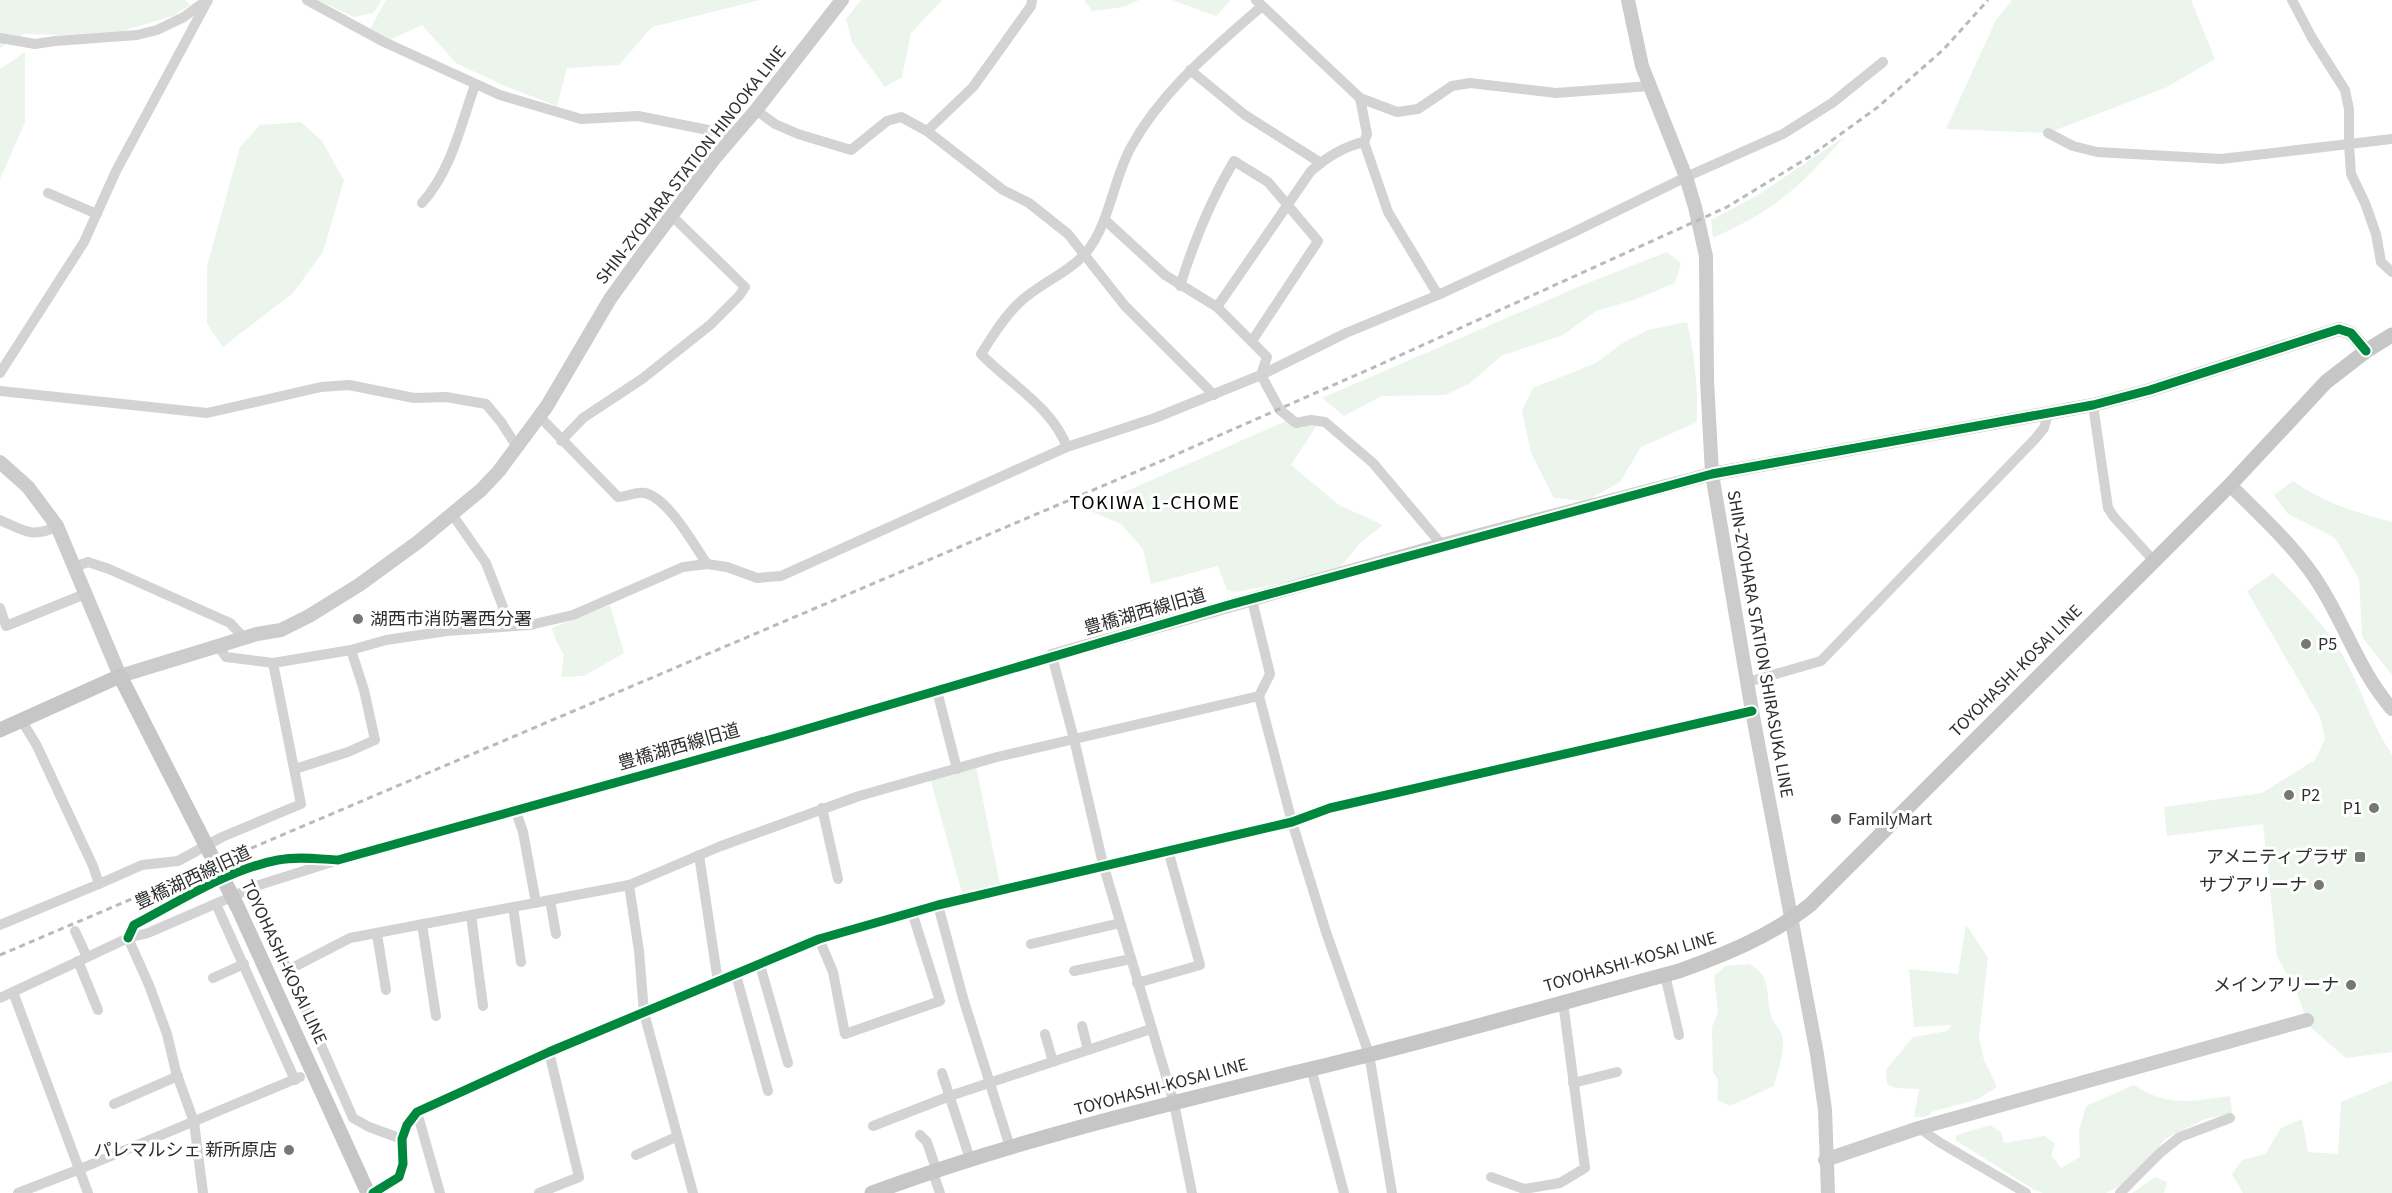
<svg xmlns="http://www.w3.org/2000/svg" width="2392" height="1193" font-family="'Source Sans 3','Noto Sans JP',sans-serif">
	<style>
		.green { fill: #ebf5eb }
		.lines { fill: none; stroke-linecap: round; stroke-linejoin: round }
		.street { stroke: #d3d3d3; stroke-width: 10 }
		.secondary { stroke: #ccc; stroke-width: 14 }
		.primary { stroke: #c6c6c6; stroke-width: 15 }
		.rail { stroke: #bababa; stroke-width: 3; stroke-dasharray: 6 4.5; stroke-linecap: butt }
		.cycleway-casing { stroke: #fff; stroke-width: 13 }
		.cycleway { stroke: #00873e; stroke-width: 9 }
		.poi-dot { fill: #777; stroke: #fff; stroke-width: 2 }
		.labels { text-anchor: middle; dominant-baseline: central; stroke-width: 6; stroke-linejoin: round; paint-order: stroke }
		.street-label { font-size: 18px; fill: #2e2e2e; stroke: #fff }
		.poi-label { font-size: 18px; fill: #2e2e2e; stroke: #fff; text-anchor: end }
		.neighbourhood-label { font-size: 20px; letter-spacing: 1.5px; fill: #000; stroke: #fff }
	</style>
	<rect width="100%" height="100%" fill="#fff"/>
	<!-- green -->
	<g class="green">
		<path d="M 0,0 L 185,0 L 190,5 L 173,16 L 122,31 L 62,35 L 24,34 L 0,48 Z"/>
		<path d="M 318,0 L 382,0 L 373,13 L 354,17 Z"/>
		<path d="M 386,0 L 760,0 L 652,27 L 619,65 L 567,68 L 557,106 L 505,86 L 456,63 L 422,25 L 390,40 L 369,31 Z"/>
		<path d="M 861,0 L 942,0 L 911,33 L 902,77 L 885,87 L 852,42 L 846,19 Z"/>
		<path d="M 1084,0 L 1139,0 L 1124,7 L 1092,11 Z"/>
		<path d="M 1172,0 L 1231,0 L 1216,16 Z"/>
		<path d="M 2012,0 L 2191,0 L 2215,59 L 2165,88 L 2048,133 L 1946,129 L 1996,20 Z"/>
		<path d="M 25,52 L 25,122 L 0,179 L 0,69 Z"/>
		<path d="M 301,122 L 322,141 L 344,180 L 323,252 L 293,293 L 223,347 L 207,324 L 207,266 L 240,147 L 260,125 Z"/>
		<path d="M 1844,137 C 1823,161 1801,185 1776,203 C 1756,218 1735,227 1713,238 L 1711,220 L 1758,195 Z"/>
		<path d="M 1667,252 L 1681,263 L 1675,283 L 1634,300 L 1596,311 L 1563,335 L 1501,356 L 1469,384 L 1445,395 L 1382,396 L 1344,416 L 1322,398 L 1585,284 Z"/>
		<path d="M 1687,322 C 1695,355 1698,389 1697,422 L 1641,447 L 1620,482 L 1586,501 L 1554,498 L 1531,453 L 1522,411 L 1533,388 L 1596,363 L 1621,344 L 1648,330 Z"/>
		<path d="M 1288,420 L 1319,422 L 1291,465 L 1339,505 L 1383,525 L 1360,543 L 1336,572 L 1237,592 L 1227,590 L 1218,566 L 1151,584 L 1143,549 L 1121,524 L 1086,509 Z"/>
		<path d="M 2293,481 C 2322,502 2357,513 2392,522 L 2392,675 L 2362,637 L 2359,579 L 2335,538 L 2288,514 L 2274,495 Z"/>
		<path d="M 2273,573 C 2301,601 2328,628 2347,663 C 2363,694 2373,726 2392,755 L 2392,1052 L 2346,1058 L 2309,1026 L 2295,988 L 2277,957 L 2263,824 L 2167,836 L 2164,807 L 2262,793 L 2315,760 L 2325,739 L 2320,717 L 2247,591 Z"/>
		<path d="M 610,605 L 624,653 L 584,676 L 561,677 L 564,655 L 556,641 L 552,628 Z"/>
		<path d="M 976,766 L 1000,884 L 962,893 L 930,778 Z"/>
		<path d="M 1966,925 L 1988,958 L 1979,1037 L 1984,1060 L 1997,1087 L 1976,1100 L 1934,1111 L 1925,1117 L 1914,1117 L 1919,1089 L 1896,1088 L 1887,1084 L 1886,1070 L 1913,1037 L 1947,1031 L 1952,1025 L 1914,1027 L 1909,969 L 1958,974 Z"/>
		<path d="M 1749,964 C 1774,976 1764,997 1772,1018 C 1776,1028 1784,1032 1783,1044 C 1783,1058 1777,1073 1774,1086 L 1730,1106 L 1717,1100 L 1718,1080 L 1713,1072 L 1712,1027 L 1718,1012 L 1714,976 L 1726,966 Z"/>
		<path d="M 2392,1081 L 2392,1193 L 2243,1193 L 2232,1174 L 2242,1160 L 2265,1154 L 2281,1128 L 2302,1119 L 2308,1152 L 2338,1154 L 2341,1102 Z"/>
		<path d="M 2134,1085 C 2170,1108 2190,1101 2230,1096 L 2232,1113 L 2205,1119 L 2165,1139 L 2144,1165 L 2124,1184 L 2106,1193 L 2043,1193 L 2033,1189 L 1955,1140 L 1957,1135 L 1990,1125 L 2001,1132 L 2004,1143 L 2045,1136 L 2055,1144 L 2051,1155 L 2061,1168 L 2080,1157 L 2079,1131 L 2086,1106 Z"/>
		<path d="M 2155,1177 L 2167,1182 L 2164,1193 L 2132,1193 Z"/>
	</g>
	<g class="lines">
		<!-- street -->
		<g class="street">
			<path d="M 307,0 L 384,42 L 500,95 L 581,119 L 638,116 L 733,135"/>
			<path d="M 1256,0 L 1360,98 L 1397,112 L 1418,109 L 1452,86 L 1470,83 L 1556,93 L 1650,86"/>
			<path d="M 2292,0 L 2312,38 L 2345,90 L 2349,109 L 2349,144 L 2351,174 L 2365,203 L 2376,234 L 2381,262 L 2392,272"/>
			<path d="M 0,38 L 35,44 L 55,41 L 137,35 L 157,30 L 184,17 L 200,5 L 207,2"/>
			<path d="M 1190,70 L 1245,115 L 1321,163"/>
			<path d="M 1360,98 L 1367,134 L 1364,142 L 1388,212 L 1438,295"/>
			<path d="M 756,110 L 775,124 L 798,134 L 851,150 L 887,121 L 901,117 L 927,131 L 1003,190 L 1029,203 L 1068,234 L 1125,306 L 1214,395"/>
			<path d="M 927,131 L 973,87 L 1031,6 L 1032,0"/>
			<path d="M 2048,133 L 2073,146 L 2097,152 L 2221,159 L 2392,139"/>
			<path d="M 48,193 L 97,214"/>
			<path d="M 422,203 C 452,169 460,127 475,85"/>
			<path d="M 1105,220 L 1165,275 L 1217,307 L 1267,357 L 1261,375 L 1280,410 L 1296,423 L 1311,420 L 1325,422 L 1373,463 L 1442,545"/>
			<path d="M 1180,286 C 1194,241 1210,201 1234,161 L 1268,182 L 1318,241 L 1252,341"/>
			<path d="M 1217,307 L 1311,171 C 1325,158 1345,146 1364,142"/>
			<path d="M 0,373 L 84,242 L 116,171 L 208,0"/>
			<path d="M 0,391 L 207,413 L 321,387 L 349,385 L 414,398 L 446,397 L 486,404 L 501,422 L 517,447"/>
			<path d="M 2093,405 L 2108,508 L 2114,517 L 2154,561"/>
			<path d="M 539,416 L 618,497 C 627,497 636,491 645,493 C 668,498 694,545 707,564"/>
			<path d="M 561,441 L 583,418 L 642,379 L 710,325 L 739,296 L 745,287 L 672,216"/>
			<path d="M 1067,447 C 1052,407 1010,384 981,354 C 992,337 1004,317 1019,303 C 1038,284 1067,274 1085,254 C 1110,224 1112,183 1130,149 C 1161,91 1213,49 1262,6"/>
			<path d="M 452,514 L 486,563 L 510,625"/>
			<path d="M 0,520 C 22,530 33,539 57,526"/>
			<path d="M 74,567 L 88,562 L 109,569 L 230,623 L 245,639"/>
			<path d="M 1252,600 L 1270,674 L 1259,696 L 1292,822 L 1326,932 L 1369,1054 L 1392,1193"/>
			<path d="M 0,608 L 6,626 L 85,594"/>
			<path d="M 218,646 L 226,657 L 273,663 L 351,650 L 386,640 L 447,631 L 530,625 L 573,615 L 683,567 L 707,564 L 727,567 L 757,578 L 781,576 L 1067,447 L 1155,418 L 1261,375 L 1346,333 L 1438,295 L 1574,232 L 1686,177 L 1783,134 L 1832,103 L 1883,62"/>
			<path d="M 1748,682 L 1821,661 L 2035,439 L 2044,428 L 2048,414"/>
			<path d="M 937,691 L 957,769"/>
			<path d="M 295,769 L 348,752 L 375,740 L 364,690 L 351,650"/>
			<path d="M 822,808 L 838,879"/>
			<path d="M 515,809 L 523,832 L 536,903"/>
			<path d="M 699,855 L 718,982"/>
			<path d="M 99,884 L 142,865 L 178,861 L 222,837 L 301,804 L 273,663"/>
			<path d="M 629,885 L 639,951 L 644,1013 L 693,1193"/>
			<path d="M 248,890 L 288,970 L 353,1118 L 369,1127 L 402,1139"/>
			<path d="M 550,900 L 556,934"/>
			<path d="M 216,904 L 295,1080"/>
			<path d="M 938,905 L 963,998 L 1010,1147"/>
			<path d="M 513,907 L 521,962"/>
			<path d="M 471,915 L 483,1006"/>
			<path d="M 422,924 L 436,1016"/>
			<path d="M 0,925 L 99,884 L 93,866 L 37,746 L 22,721"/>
			<path d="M 75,931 L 87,957"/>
			<path d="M 377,934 L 386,990"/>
			<path d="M 128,938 L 134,925 C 178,902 229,869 278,860 C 298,856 318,859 338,860 L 783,736 L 1052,656 L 1074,739 L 1103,864 L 1174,1103 L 1192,1193"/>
			<path d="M 128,938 L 149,985 L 167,1034 L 176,1072 L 194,1122 L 203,1193"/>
			<path d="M 819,939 L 833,972 L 845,1034 L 940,1001 L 912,912"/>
			<path d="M 1031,944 L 1120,923"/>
			<path d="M 78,961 L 98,1010"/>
			<path d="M 760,965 L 788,1063"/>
			<path d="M 288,970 L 350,938 L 629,885 L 721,846 L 859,796 L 997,757 L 1259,696"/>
			<path d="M 1074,971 L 1131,959"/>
			<path d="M 736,975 L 768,1091"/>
			<path d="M 1665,975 L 1679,1035"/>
			<path d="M 213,978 L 244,964"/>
			<path d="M 1137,983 L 1200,965 L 1168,850"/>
			<path d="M 13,992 L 88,1193"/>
			<path d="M 0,998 L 128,938 L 148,933 L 259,885 L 332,862"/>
			<path d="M 1082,1026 L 1088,1050"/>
			<path d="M 1045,1034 L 1053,1062"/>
			<path d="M 1311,1068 L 1344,1193"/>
			<path d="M 942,1073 L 970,1159"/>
			<path d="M 1573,1083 L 1617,1072"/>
			<path d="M 114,1104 L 178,1076"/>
			<path d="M 417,1112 L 440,1193"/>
			<path d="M 873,1126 L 950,1096 L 1151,1029"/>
			<path d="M 1919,1128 L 1939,1142 L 2026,1193"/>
			<path d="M 920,1135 L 927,1142 L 936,1169"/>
			<path d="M 636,1155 L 676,1137"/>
			<path d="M 932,1170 L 940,1193"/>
			<path d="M 1491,1177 L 1524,1189 L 1560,1183 L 1585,1168 L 1563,1002"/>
			<path d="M 18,1193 L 80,1169 L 300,1077"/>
			<path d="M 373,1193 L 399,1177 L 403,1164 L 402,1139 L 407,1125 L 417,1112 L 549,1052 L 819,939 L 938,905 L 1292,822 L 1330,808 L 1752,711"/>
			<path d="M 539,1193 L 579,1177 L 549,1052"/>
			<path d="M 2120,1193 L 2161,1152 L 2180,1137 L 2230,1118"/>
		</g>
		<!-- secondary -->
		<g class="secondary">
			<path d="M 1628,0 L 1642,66 L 1686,177 L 1695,207 L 1706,256 L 1707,380 L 1712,474 L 1752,711 L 1817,1054 L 1825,1110 L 1828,1193"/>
			<path d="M 0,462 L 28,487 L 57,526 L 120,676 L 257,634 L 281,630 L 309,616 L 359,585 L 418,542 L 481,490 L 499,471 L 547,406 L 610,299 L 641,256 L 714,159 L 756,110 L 842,0"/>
			<path d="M 2230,485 C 2262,517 2298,549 2322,589 C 2346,628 2361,674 2392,709"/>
			<path d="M 1052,656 L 1442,545 L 1712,474 L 2093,405 L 2150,390 L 2339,329 L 2351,333 L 2366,351"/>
			<path d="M 1825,1160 L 1919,1128 L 2307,1020"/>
		</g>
		<!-- primary -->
		<g class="primary">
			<path d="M 0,730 L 120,676 L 238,908 L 368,1193"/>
			<path d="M 872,1193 C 1029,1135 1193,1098 1356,1058 C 1464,1031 1571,1000 1679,971 C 1726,954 1771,936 1810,905 L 2230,485 L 2326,382 L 2366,351 L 2392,335"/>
		</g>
		<!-- rail -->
		<path class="rail" d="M 0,955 L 1166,459 L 1381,364 L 1727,207 L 1809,157 L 1878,107 L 1944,49 L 1988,0"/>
		<!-- cycleway casing -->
		<g class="cycleway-casing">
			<g id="cycleway">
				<path d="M 128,938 L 134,925 C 178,902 229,869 278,860 C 298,856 318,859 338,860 L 783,736 L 1225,606 L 1712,474 L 2093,405 L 2150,390 L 2339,329 L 2351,333 L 2366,351"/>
				<path d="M 373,1193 L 399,1177 L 403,1164 L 402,1139 L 407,1125 L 417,1112 L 549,1052 L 819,939 L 938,905 L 1292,822 L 1330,808 L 1752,711"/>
			</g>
		</g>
		<!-- cycleway -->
		<use href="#cycleway" class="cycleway"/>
	</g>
	<!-- markers -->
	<g class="poi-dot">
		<circle cx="358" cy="619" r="6"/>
		<circle cx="2306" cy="644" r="6"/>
		<circle cx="2289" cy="795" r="6"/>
		<circle cx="2374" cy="808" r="6"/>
		<circle cx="1836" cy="819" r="6"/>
		<rect x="2354" y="851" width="12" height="12" rx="3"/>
		<circle cx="2319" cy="885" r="6"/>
		<circle cx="2351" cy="985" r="6"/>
		<circle cx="289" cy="1150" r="6"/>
	</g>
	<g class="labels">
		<!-- street labels -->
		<g class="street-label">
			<text transform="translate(691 165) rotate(-52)">SHIN-ZYOHARA STATION HINOOKA LINE</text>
			<text transform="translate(1145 612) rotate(-16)">豊橋湖西線旧道</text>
			<text transform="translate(1760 644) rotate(80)">SHIN-ZYOHARA STATION SHIRASUKA LINE</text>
			<text transform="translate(2016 671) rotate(-45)">TOYOHASHI-KOSAI LINE</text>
			<text transform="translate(679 747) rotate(-16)">豊橋湖西線旧道</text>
			<text transform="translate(193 878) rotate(-25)">豊橋湖西線旧道</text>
			<text transform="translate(284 962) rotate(65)">TOYOHASHI-KOSAI LINE</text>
			<text transform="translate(1630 962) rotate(-16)">TOYOHASHI-KOSAI LINE</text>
			<text transform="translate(1161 1087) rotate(-15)">TOYOHASHI-KOSAI LINE</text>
		</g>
		<!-- poi labels -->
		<g class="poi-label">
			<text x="370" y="619" text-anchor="start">湖西市消防署西分署</text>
			<text x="2318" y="644" text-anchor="start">P5</text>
			<text x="2301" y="795" text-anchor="start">P2</text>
			<text x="2362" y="808">P1</text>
			<text x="1848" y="819" text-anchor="start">FamilyMart</text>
			<text x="2348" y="857">アメニティプラザ</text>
			<text x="2307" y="885">サブアリーナ</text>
			<text x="2339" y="985">メインアリーナ</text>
			<text x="277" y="1150">パレマルシェ 新所原店</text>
		</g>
		<!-- neighbourhood labels -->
		<g class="neighbourhood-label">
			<text x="1155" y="503">TOKIWA 1-CHOME</text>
		</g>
	</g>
</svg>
